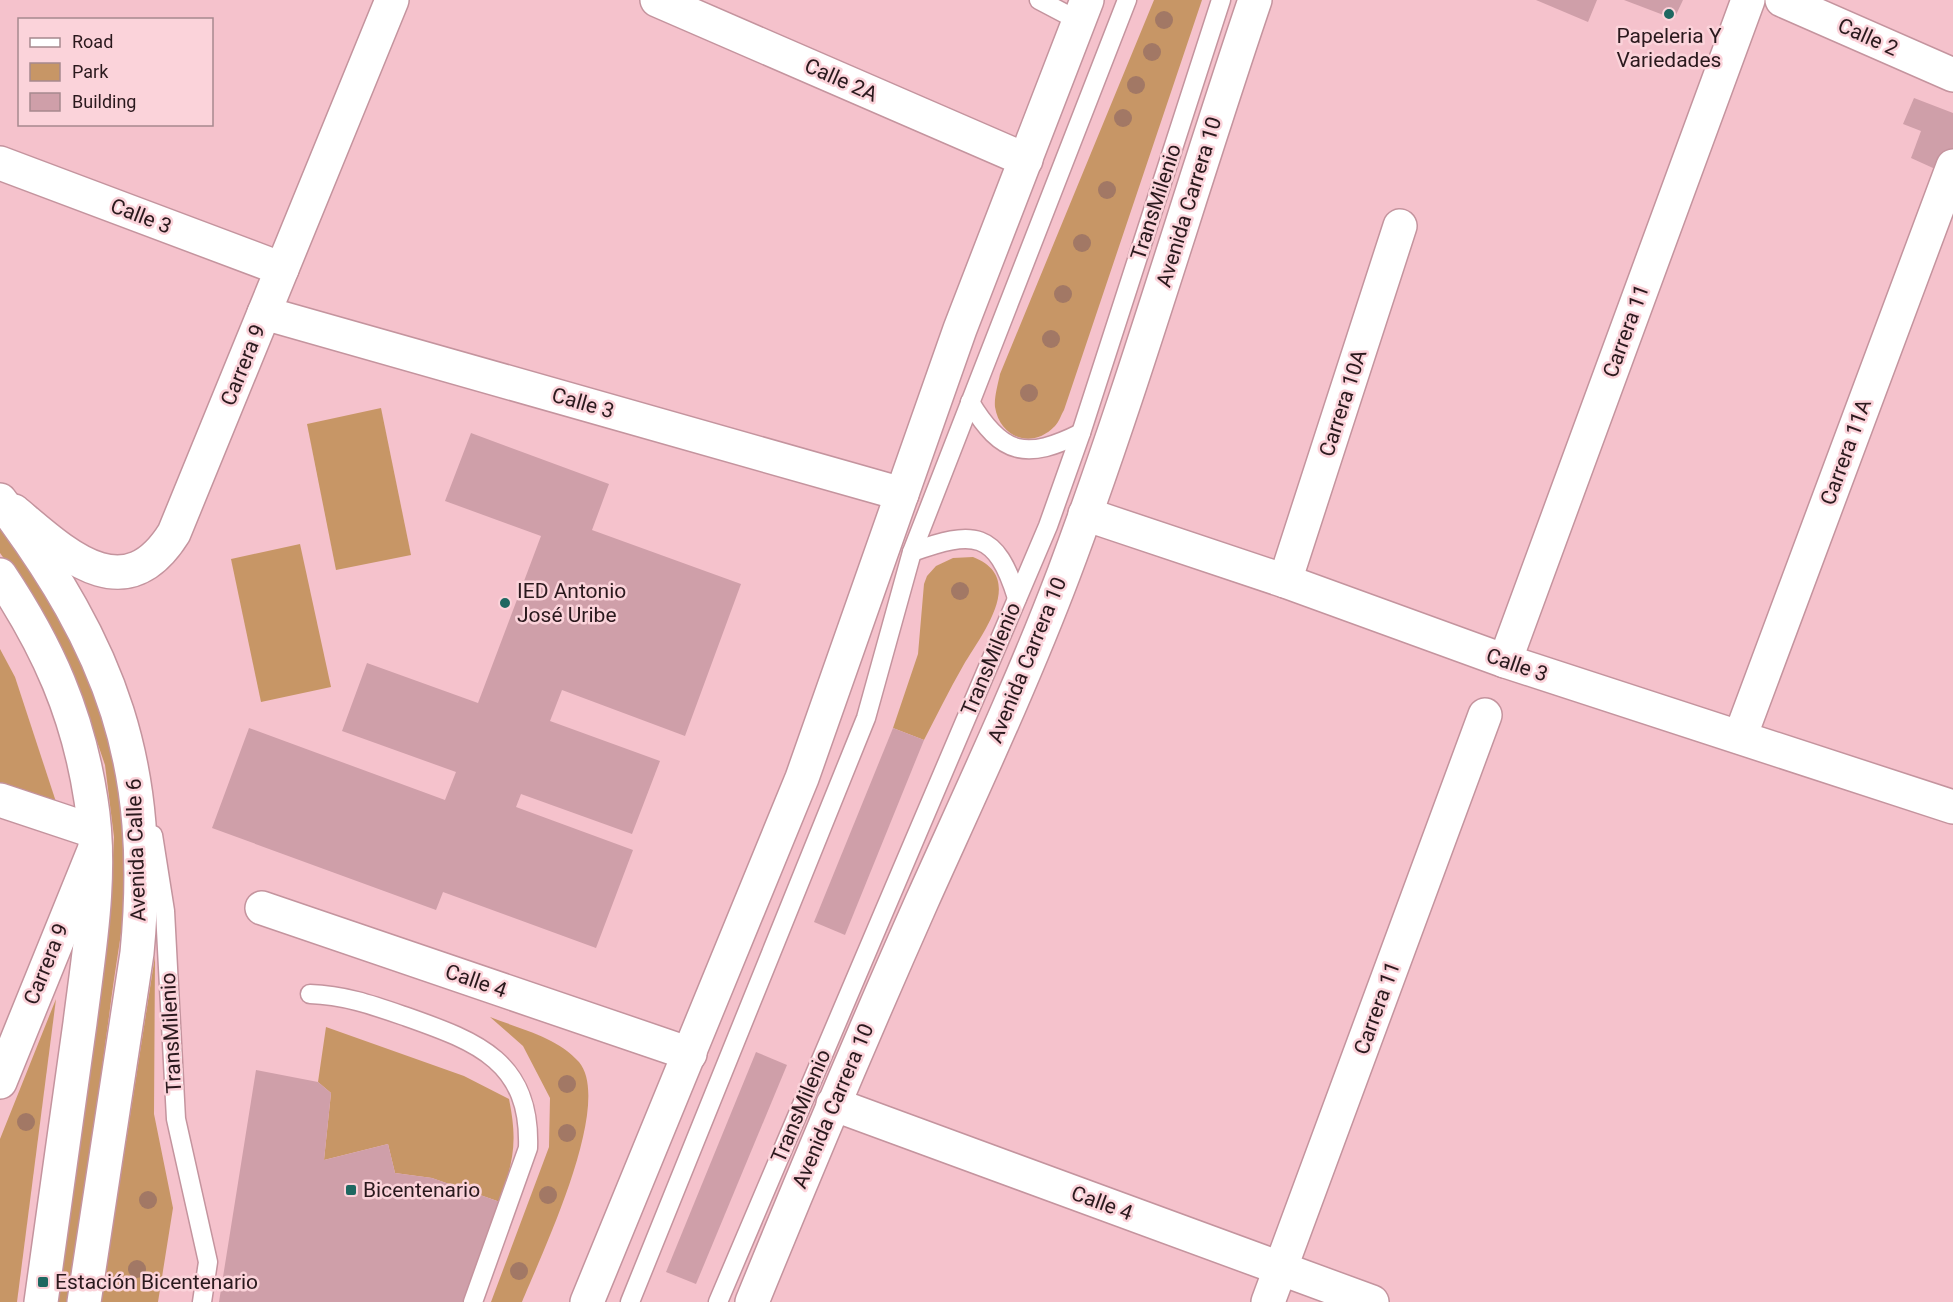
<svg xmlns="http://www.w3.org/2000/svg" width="1953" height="1302" font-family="Roboto,sans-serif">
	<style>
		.green { fill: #c79666 }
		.building { fill: #cf9fa9 }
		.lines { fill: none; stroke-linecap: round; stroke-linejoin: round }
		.lane-casing { stroke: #c4949e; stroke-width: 21 }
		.street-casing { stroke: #c4949e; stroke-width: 36 }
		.secondary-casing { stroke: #c4949e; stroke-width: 36 }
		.primary-casing { stroke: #c4949e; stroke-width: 36 }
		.lane { stroke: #fff; stroke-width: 18 }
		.street { stroke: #fff; stroke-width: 33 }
		.secondary { stroke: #fff; stroke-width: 33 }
		.primary { stroke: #fff; stroke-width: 33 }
		.tree { fill: #a27865 }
		.poi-dot { fill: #1e6861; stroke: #fbd3da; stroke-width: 2 }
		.labels { text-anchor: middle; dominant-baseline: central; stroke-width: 5; stroke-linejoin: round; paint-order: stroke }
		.poi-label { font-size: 21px; fill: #2a191d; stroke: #fbd3da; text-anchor: start }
		.street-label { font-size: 21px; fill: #2a191d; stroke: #fbd3da }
	</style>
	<rect width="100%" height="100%" fill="#f5c2cc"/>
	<!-- green -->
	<g class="green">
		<path d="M 1154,0 L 1202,0 L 1064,410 C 1061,415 1059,422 1055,426 C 1032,450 1000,438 995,407 C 994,397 998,384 1000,374 Z"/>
		<path d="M 381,408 L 411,555 L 336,570 L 307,424 Z"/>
		<path d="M 0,529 C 67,608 126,734 128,839 C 130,892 118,948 111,1001 C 98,1101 83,1202 68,1302 L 55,1302 L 110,915 L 114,837 L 105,765 L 76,680 L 40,609 L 0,553 Z"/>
		<path d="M 300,544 L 331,687 L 261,702 L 231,559 Z"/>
		<path d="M 973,557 C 1028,578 981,635 963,666 C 949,690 937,715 924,740 L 893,728 L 918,654 L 924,584 L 927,576 L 936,566 L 953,558 Z"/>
		<path d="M 0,649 L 15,677 L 59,811 L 0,790 Z"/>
		<path d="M 155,956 L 154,1114 L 173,1208 L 158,1302 L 101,1302 Z"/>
		<path d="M 56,999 L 17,1302 L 0,1302 L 0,1139 Z"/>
		<path d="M 490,1017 C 520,1029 557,1037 579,1062 C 614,1104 541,1255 522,1302 L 491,1302 L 549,1147 L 550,1098 L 523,1046 Z"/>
		<path d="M 326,1027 L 464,1076 L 509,1099 C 518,1144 513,1160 500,1202 L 432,1178 L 395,1173 L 388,1144 L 324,1160 L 331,1093 L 318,1082 Z"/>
	</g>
	<!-- building -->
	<g class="building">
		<path d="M 1536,0 L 1597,0 L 1588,22 Z"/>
		<path d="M 1624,0 L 1683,0 L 1674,19 Z"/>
		<path d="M 1914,98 L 1953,113 L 1953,154 L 1944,173 L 1911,158 L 1921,131 L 1903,124 Z"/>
		<path d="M 471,433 L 609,484 L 592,530 L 741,584 L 685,736 L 562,690 L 550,721 L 660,761 L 632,834 L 521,794 L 516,807 L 633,850 L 596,948 L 443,892 L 436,910 L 212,828 L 249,728 L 445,800 L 456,772 L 342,731 L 367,663 L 478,703 L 541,536 L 445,501 Z"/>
		<path d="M 893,728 L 924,740 L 845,935 L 814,922 Z"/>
		<path d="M 756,1052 L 787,1065 L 696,1284 L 666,1272 Z"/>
		<path d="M 256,1070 L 318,1082 L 331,1093 L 324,1160 L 388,1144 L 395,1173 L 432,1178 L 500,1202 L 463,1302 L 219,1302 Z"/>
	</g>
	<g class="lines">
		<!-- lane casing -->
		<g class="lane-casing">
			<g id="lane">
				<path d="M 1039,0 L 1079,21"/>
				<path d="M 970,402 C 1002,456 1027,460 1081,433"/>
				<path d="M 912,552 C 974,530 996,530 1017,598"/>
				<path d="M 153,835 L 165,911 L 176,1119 L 208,1262 L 202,1302"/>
				<path d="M 310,994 C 345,995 375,1006 407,1017 C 478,1042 531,1062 528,1148 L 473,1302"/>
				<path d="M 630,1302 L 866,718 L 912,552 L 1127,0"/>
				<path d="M 718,1302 L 1048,526 L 1081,433 L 1221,0"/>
			</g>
		</g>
		<!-- street casing -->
		<g class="street-casing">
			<g id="street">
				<path d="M 657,0 L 1026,160"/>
				<path d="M 0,163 L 282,269"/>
				<path d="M 264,313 L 902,494"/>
				<path d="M 14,511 C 63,552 124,613 174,533 L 392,0"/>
				<path d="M 1085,514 L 1285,581 L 1505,661 L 1953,807"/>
				<path d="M 1285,581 L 1400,226"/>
				<path d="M 1505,661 L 1748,0"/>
				<path d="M 1740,737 L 1953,166"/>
				<path d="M 0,800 L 93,831"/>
				<path d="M 262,908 L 690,1054"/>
				<path d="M 0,1082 L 95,848"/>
				<path d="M 833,1104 L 1372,1302"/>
				<path d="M 1268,1302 L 1485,715"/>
			</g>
		</g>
		<!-- secondary casing -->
		<g class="secondary-casing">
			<path id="secondary" d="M 1782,0 L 1953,75"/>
		</g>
		<!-- primary casing -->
		<g class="primary-casing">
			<g id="primary">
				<path d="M 0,500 C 112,649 155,765 137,953 L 84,1302"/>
				<path d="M 0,575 C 48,647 78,714 91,800 C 103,873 89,951 80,1023 C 67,1116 54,1209 41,1302"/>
				<path d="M 587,1302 L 802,778 L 960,329 L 1087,0"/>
				<path d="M 752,1302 C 807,1167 863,1034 922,901 C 971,792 1022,684 1064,573 C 1135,384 1190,191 1255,0"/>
			</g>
		</g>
		<!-- lane -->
		<use href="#lane" class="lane"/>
		<!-- street -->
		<use href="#street" class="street"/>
		<!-- secondary -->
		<use href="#secondary" class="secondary"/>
		<!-- primary -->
		<use href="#primary" class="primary"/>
	</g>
	<!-- trees -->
	<g class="tree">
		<circle cx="1164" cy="20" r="9"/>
		<circle cx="1152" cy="52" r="9"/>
		<circle cx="1136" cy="85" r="9"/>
		<circle cx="1123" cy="118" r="9"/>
		<circle cx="1107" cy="190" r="9"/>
		<circle cx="1082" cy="243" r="9"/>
		<circle cx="1063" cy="294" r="9"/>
		<circle cx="1051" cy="339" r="9"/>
		<circle cx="1029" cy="393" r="9"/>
		<circle cx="960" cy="591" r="9"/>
		<circle cx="567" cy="1084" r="9"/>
		<circle cx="26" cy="1122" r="9"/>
		<circle cx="567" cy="1133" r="9"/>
		<circle cx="548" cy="1195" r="9"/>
		<circle cx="148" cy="1200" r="9"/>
		<circle cx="137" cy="1269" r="9"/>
		<circle cx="519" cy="1271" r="9"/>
	</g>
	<!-- markers -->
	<g class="poi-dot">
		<circle cx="1669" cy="14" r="6"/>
		<circle cx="505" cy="603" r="6"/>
		<rect x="345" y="1184" width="12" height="12" rx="3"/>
		<rect x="37" y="1276" width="12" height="12" rx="3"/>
	</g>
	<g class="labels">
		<!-- poi labels -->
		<g class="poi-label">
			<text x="1669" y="36" text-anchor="middle">Papeleria Y<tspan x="1669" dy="24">Variedades</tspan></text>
			<text x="517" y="591">IED Antonio<tspan x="517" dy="24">José Uribe</tspan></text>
			<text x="363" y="1190">Bicentenario</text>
			<text x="55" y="1282">Estación Bicentenario</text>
		</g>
		<!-- street labels -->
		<g class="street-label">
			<text transform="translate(1868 37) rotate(24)">Calle 2</text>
			<text transform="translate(841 80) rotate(24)">Calle 2A</text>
			<text transform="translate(1156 202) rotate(-72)">TransMilenio</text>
			<text transform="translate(1189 202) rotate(-73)">Avenida Carrera 10</text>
			<text transform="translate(141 216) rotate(21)">Calle 3</text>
			<text transform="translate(1626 331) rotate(-70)">Carrera 11</text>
			<text transform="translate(243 365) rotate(-68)">Carrera 9</text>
			<text transform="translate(583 403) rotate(16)">Calle 3</text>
			<text transform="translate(1343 403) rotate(-72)">Carrera 10A</text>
			<text transform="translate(1846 452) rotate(-70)">Carrera 11A</text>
			<text transform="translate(991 659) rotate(-67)">TransMilenio</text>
			<text transform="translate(1027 660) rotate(-68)">Avenida Carrera 10</text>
			<text transform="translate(1517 665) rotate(19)">Calle 3</text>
			<text transform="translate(136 850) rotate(-92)">Avenida Calle 6</text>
			<text transform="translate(46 964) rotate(-68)">Carrera 9</text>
			<text transform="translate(476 981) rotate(19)">Calle 4</text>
			<text transform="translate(1377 1008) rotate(-70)">Carrera 11</text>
			<text transform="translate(171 1033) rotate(-93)">TransMilenio</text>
			<text transform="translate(801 1106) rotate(-67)">TransMilenio</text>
			<text transform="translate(833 1106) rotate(-67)">Avenida Carrera 10</text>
			<text transform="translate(1102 1203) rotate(20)">Calle 4</text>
		</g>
	</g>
	<!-- legend -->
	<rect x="18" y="18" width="195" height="108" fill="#fbd3da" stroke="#a7898e" stroke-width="1.5"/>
	<rect x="30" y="38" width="30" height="9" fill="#ffffff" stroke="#a7898e" stroke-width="1.5"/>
	<text x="72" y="48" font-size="18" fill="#2a191d">Road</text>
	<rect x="30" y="63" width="30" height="18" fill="#c79666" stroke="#a7898e" stroke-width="1.5"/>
	<text x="72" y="78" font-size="18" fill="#2a191d">Park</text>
	<rect x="30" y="93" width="30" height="18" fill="#cf9fa9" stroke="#a7898e" stroke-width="1.5"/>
	<text x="72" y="108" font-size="18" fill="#2a191d">Building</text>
</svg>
